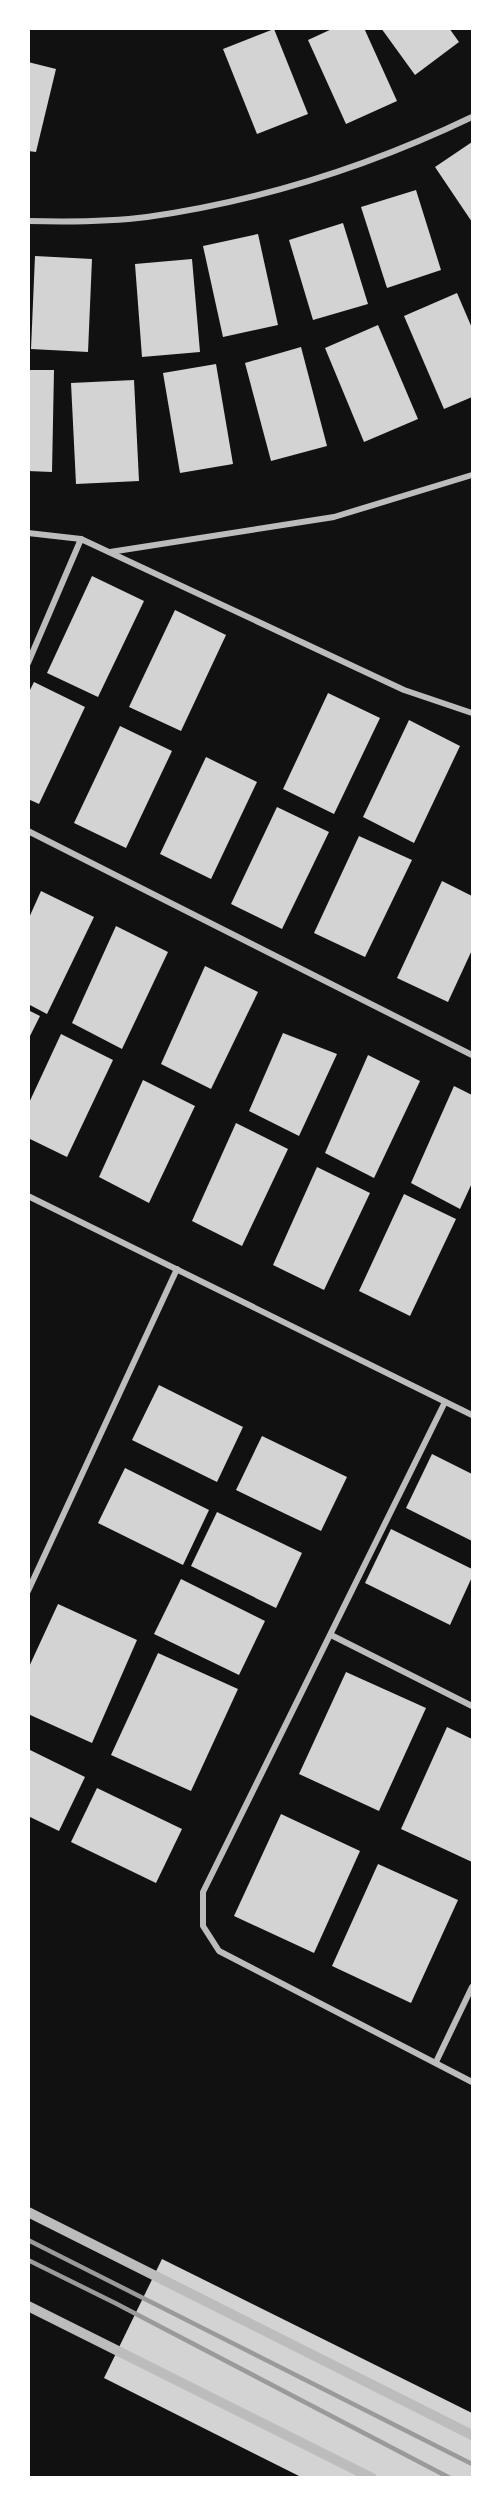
<svg xmlns="http://www.w3.org/2000/svg" width="501" height="2506" font-family="Poppins,sans-serif">
	<style>
		.building { fill: #d3d3d3 }
		.lines { fill: none; stroke-linecap: round; stroke-linejoin: round }
		.minor { stroke: #bcbcbc; stroke-width: 6 }
		.tertiary { stroke: #bcbcbc; stroke-width: 10 }
		.rail { stroke: #9a9a9a; stroke-width: 4.5 }
	</style>
	<rect width="100%" height="100%" fill="#111"/>
	<!-- building -->
	<g class="building">
		<path d="M 334,28 L 364,28 L 397,101 L 346,124 L 308,40 Z"/>
		<path d="M 381,28 L 449,28 L 459,42 L 415,75 Z"/>
		<path d="M 274,29 L 308,114 L 257,134 L 223,49 Z"/>
		<path d="M 28,62 L 56,69 L 36,152 L 28,151 Z"/>
		<path d="M 472,142 L 472,222 L 435,167 Z"/>
		<path d="M 416,190 L 441,270 L 387,288 L 361,207 Z"/>
		<path d="M 343,223 L 368,304 L 313,320 L 289,240 Z"/>
		<path d="M 258,234 L 278,325 L 223,337 L 203,246 Z"/>
		<path d="M 35,256 L 92,259 L 88,352 L 31,349 Z"/>
		<path d="M 192,259 L 200,352 L 142,357 L 135,264 Z"/>
		<path d="M 457,293 L 472,328 L 472,397 L 444,409 L 404,316 Z"/>
		<path d="M 378,325 L 418,419 L 364,442 L 325,348 Z"/>
		<path d="M 301,347 L 327,446 L 271,461 L 245,363 Z"/>
		<path d="M 216,364 L 233,464 L 180,473 L 163,373 Z"/>
		<path d="M 28,370 L 54,370 L 52,472 L 28,471 Z"/>
		<path d="M 134,380 L 139,481 L 76,484 L 71,383 Z"/>
		<path d="M 92,576 L 144,601 L 98,697 L 47,673 Z"/>
		<path d="M 175,610 L 226,635 L 181,731 L 129,707 Z"/>
		<path d="M 34,682 L 85,707 L 39,804 L 28,799 L 28,694 Z"/>
		<path d="M 328,693 L 380,718 L 334,814 L 283,789 Z"/>
		<path d="M 409,720 L 460,746 L 414,843 L 363,817 Z"/>
		<path d="M 120,726 L 172,751 L 126,848 L 74,823 Z"/>
		<path d="M 206,757 L 257,782 L 211,879 L 160,854 Z"/>
		<path d="M 277,807 L 329,832 L 282,929 L 231,904 Z"/>
		<path d="M 359,836 L 412,860 L 365,957 L 314,933 Z"/>
		<path d="M 442,881 L 472,896 L 472,950 L 448,1002 L 397,978 Z"/>
		<path d="M 41,891 L 94,917 L 47,1014 L 28,1004 L 28,920 Z"/>
		<path d="M 116,926 L 168,952 L 122,1049 L 72,1023 Z"/>
		<path d="M 205,966 L 258,992 L 211,1089 L 161,1064 Z"/>
		<path d="M 28,1010 L 40,1016 L 28,1040 Z"/>
		<path d="M 283,1033 L 337,1054 L 299,1136 L 249,1111 Z"/>
		<path d="M 61,1034 L 113,1060 L 67,1157 L 28,1138 L 28,1105 Z"/>
		<path d="M 368,1055 L 420,1081 L 374,1178 L 325,1153 Z"/>
		<path d="M 143,1080 L 195,1106 L 149,1203 L 99,1177 Z"/>
		<path d="M 454,1086 L 472,1095 L 472,1183 L 460,1209 L 411,1183 Z"/>
		<path d="M 236,1123 L 288,1149 L 242,1246 L 192,1221 Z"/>
		<path d="M 317,1167 L 370,1193 L 324,1290 L 273,1265 Z"/>
		<path d="M 404,1194 L 456,1219 L 410,1316 L 359,1291 Z"/>
		<path d="M 159,1385 L 243,1427 L 217,1482 L 132,1440 Z"/>
		<path d="M 262,1436 L 347,1477 L 321,1531 L 236,1490 Z"/>
		<path d="M 432,1454 L 472,1474 L 472,1541 L 406,1508 Z"/>
		<path d="M 125,1468 L 209,1510 L 183,1565 L 98,1523 Z"/>
		<path d="M 217,1512 L 302,1553 L 276,1608 L 191,1566 Z"/>
		<path d="M 391,1529 L 472,1569 L 472,1577 L 450,1625 L 365,1583 Z"/>
		<path d="M 181,1579 L 265,1621 L 239,1675 L 154,1634 Z"/>
		<path d="M 58,1604 L 137,1640 L 92,1743 L 28,1714 L 28,1669 Z"/>
		<path d="M 158,1653 L 238,1689 L 191,1791 L 111,1755 Z"/>
		<path d="M 346,1672 L 426,1708 L 379,1811 L 299,1774 Z"/>
		<path d="M 447,1727 L 472,1739 L 472,1862 L 401,1829 Z"/>
		<path d="M 28,1749 L 85,1777 L 59,1831 L 28,1816 Z"/>
		<path d="M 97,1788 L 182,1829 L 156,1883 L 71,1842 Z"/>
		<path d="M 281,1814 L 360,1851 L 314,1953 L 234,1916 Z"/>
		<path d="M 378,1864 L 458,1900 L 411,2003 L 332,1966 Z"/>
		<path d="M 162,2259 L 472,2413 L 472,2478 L 303,2478 L 104,2378 Z"/>
	</g>
	<g class="lines">
		<!-- minor -->
		<g class="minor">
			<path d="M 28,221 C 68,222 108,222 147,217 C 259,201 370,166 472,117"/>
			<path d="M 28,533 L 81,539"/>
			<path d="M 110,552 L 334,517 L 472,475"/>
			<path d="M 28,663 L 81,539 L 404,690 L 472,713"/>
			<path d="M 28,831 L 472,1055"/>
			<path d="M 28,1196 L 472,1415"/>
			<path d="M 445,1402 L 203,1892 L 203,1926 L 219,1951 L 472,2082"/>
			<path d="M 28,1591 L 177,1269"/>
			<path d="M 331,1635 L 472,1706"/>
			<path d="M 436,2062 L 472,1987"/>
		</g>
		<!-- tertiary -->
		<g class="tertiary">
			<path d="M 28,2212 L 472,2435"/>
			<path d="M 28,2306 L 372,2478"/>
		</g>
		<!-- rail -->
		<g class="rail">
			<path d="M 28,2240 L 472,2464"/>
			<path d="M 28,2260 L 115,2303 L 450,2478"/>
		</g>
	</g>
	<!-- border -->
	<rect width="501" height="2506" fill="none" stroke="#ffffff" stroke-width="60"/>
</svg>
